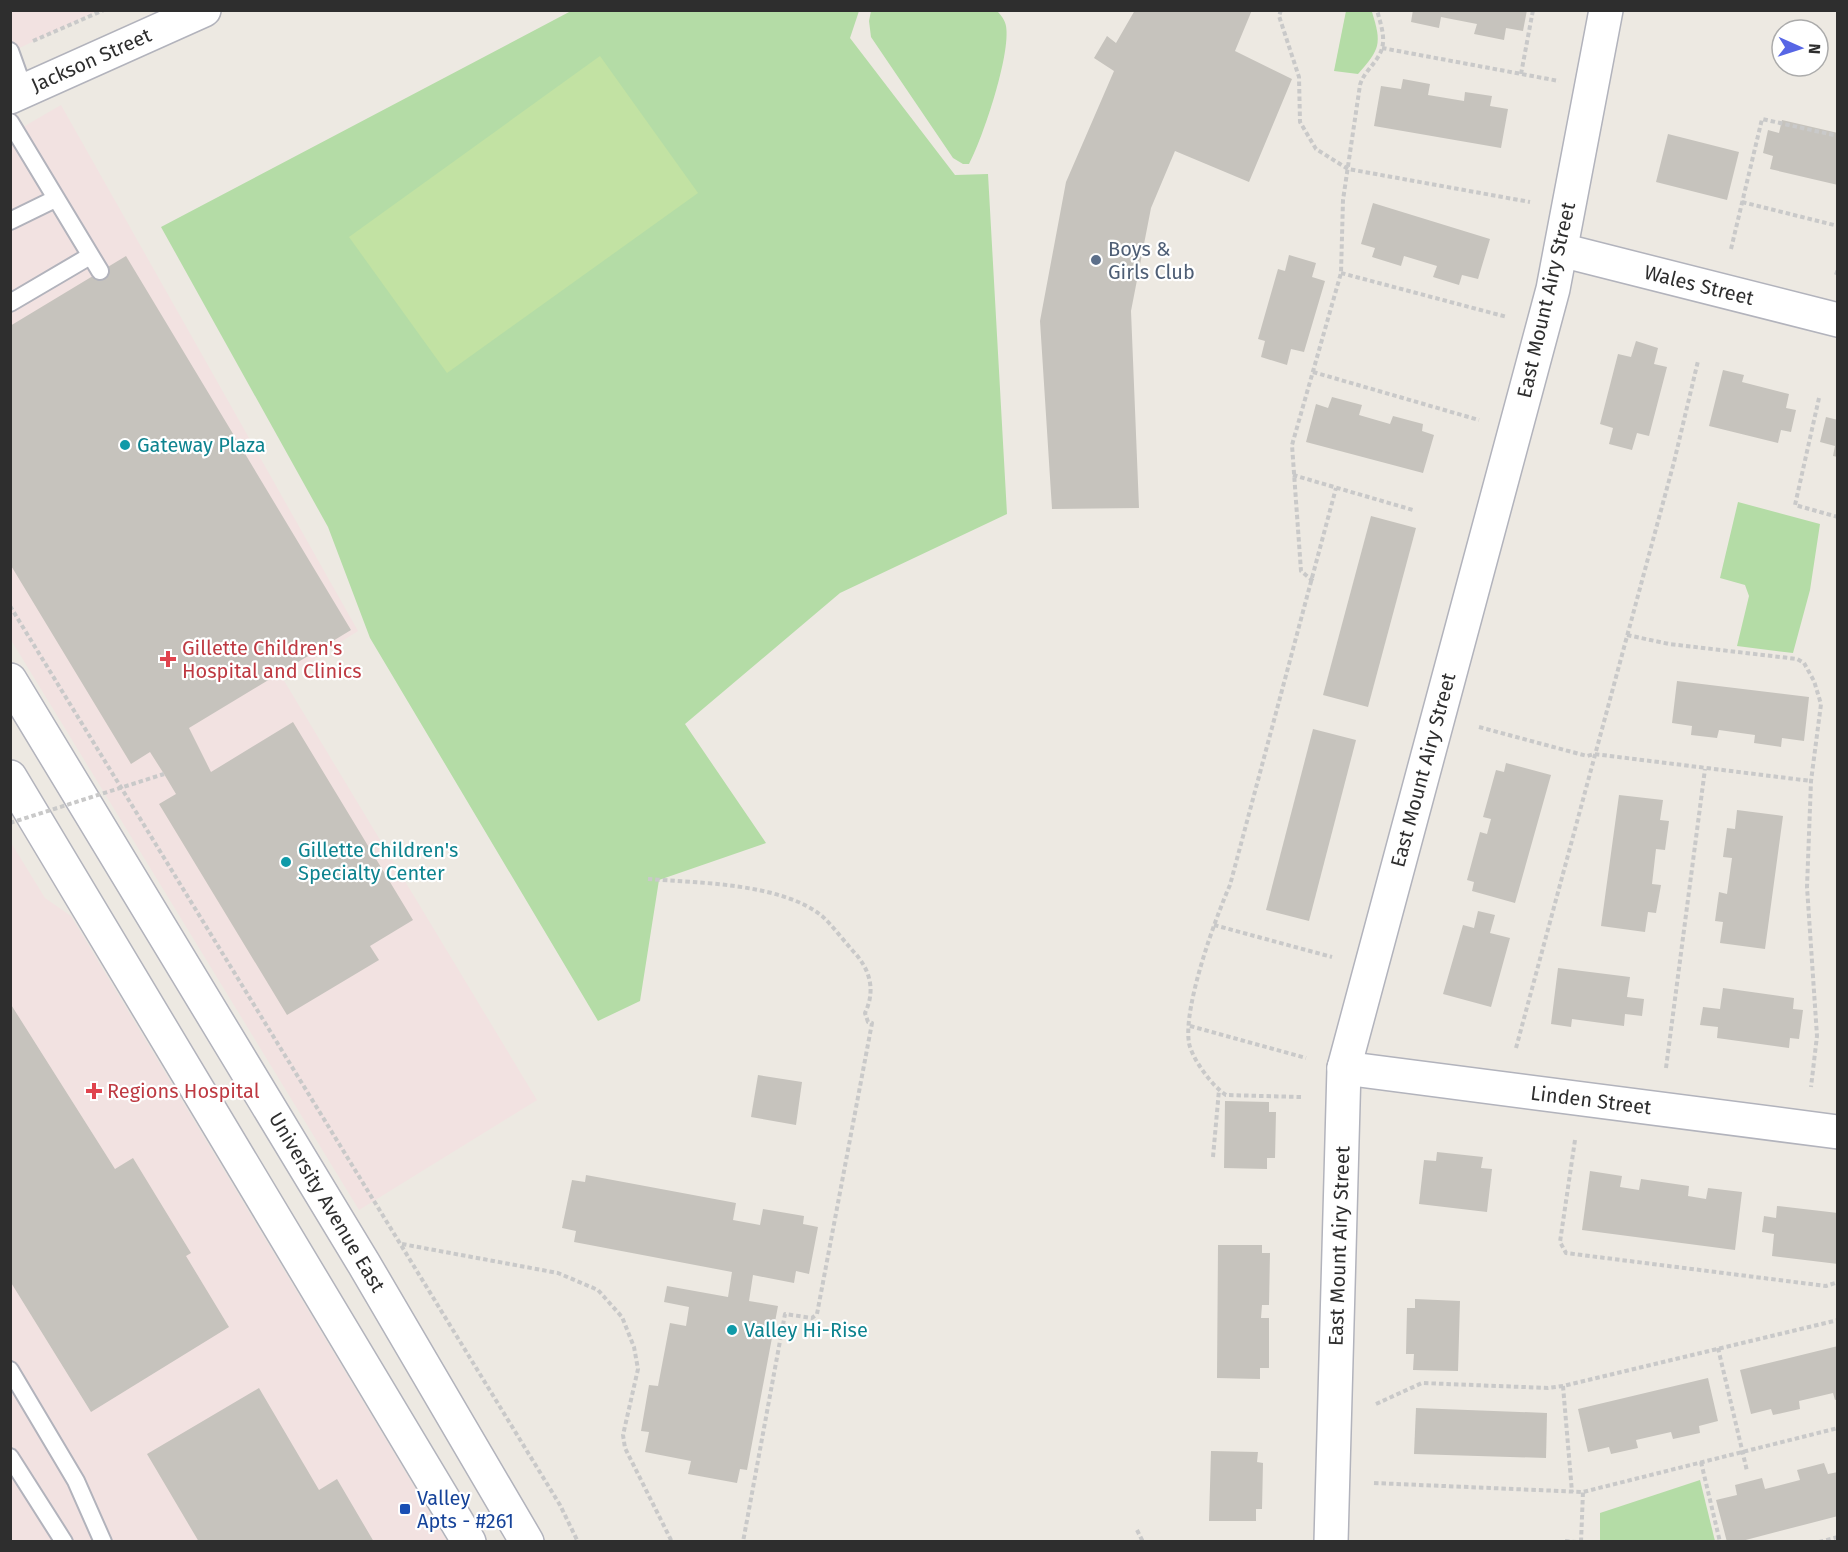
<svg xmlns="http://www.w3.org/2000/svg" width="1848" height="1552" font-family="'Fira Sans',sans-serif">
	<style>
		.medical { fill: #f2e2e1 }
		.green { fill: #b4dca6 }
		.pitch { fill: #c2e2a3 }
		.building { fill: #c6c3bd }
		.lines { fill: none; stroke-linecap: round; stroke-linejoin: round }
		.service-casing { stroke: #b2b3bc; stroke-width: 20 }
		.minor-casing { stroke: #b2b3bc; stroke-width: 36 }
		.tertiary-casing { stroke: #b2b3bc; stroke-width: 36 }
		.secondary-casing { stroke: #b2b3bc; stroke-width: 36 }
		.path { stroke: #c9c9c9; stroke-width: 4; stroke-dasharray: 4.5 3; stroke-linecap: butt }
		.service { stroke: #fff; stroke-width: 16 }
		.minor { stroke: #fff; stroke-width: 33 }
		.tertiary { stroke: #fff; stroke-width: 33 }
		.secondary { stroke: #fff; stroke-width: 33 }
		.path-bridge { stroke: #c9c9c9; stroke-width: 4; stroke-dasharray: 4.5 3; stroke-linecap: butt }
		.service-dot { fill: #5c6f8a; stroke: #fff; stroke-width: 2 }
		.culture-dot { fill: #0f9aa8; stroke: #fff; stroke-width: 2 }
		.health-dot { fill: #e0444e; stroke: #fff; stroke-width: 2 }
		.transit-dot { fill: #1a4fb4; stroke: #fff; stroke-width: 2 }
		.labels { text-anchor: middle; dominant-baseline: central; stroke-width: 4.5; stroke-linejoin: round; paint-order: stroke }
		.street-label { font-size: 20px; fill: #2e2e2e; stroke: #fff }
		.service-label { font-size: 20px; fill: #4e5e75; stroke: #fff; text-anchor: start }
		.culture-label { font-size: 20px; fill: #0d838f; stroke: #fff; text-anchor: start }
		.health-label { font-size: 20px; fill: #be3a42; stroke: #fff; text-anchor: start }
		.transit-label { font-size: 20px; fill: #164399; stroke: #fff; text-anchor: start }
	</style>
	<rect width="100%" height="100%" fill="#ede9e2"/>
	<!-- medical -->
	<g class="medical">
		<path d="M 11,11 L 97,11 L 11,52 Z"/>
		<path d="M 61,105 L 358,631 L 283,679 L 537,1100 L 359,1210 L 11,640 L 11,134 Z"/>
		<path d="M 10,841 L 45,898 L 71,916 L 447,1541 L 11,1541 Z"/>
	</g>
	<!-- green -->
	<g class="green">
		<path d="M 571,11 L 859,11 L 850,38 L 955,175 L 988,174 L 1007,514 L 840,593 L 685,724 L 766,843 L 659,880 L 640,1001 L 598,1021 L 370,638 L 328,527 L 161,227 Z"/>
		<path d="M 871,11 L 997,11 C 1001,15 1005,20 1006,26 C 1011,54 983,138 969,164 L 963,164 L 953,158 L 871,37 L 869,21 Z"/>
		<path d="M 1346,11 L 1372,12 C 1382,44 1380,49 1358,74 L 1334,71 Z"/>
		<path d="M 1738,502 L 1820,524 L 1810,590 L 1793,653 L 1737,646 L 1749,596 L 1745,585 L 1720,578 Z"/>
		<path d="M 1700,1480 L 1715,1541 L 1600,1541 L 1600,1513 Z"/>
	</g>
	<!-- pitch -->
	<path class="pitch" d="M 600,56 L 698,193 L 447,373 L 349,237 Z"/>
	<!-- building -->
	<g class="building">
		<path d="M 1135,10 L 1252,10 L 1235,51 L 1292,79 L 1249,182 L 1175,151 L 1151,208 L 1131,311 L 1139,508 L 1052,509 L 1040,321 L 1066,182 L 1114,71 L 1094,58 L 1107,36 L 1116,43 Z"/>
		<path d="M 1413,10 L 1527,10 L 1523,31 L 1506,28 L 1504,40 L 1474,34 L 1477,24 L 1441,17 L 1439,28 L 1411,22 Z"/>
		<path d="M 1403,79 L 1430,84 L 1428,95 L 1464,101 L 1465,92 L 1492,96 L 1490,106 L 1508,109 L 1501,148 L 1374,126 L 1381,86 L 1401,89 Z"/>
		<path d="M 1782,120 L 1838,133 L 1838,185 L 1770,169 L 1773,156 L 1763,153 L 1768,130 L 1779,133 Z"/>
		<path d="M 1668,134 L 1739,152 L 1727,200 L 1656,182 Z"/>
		<path d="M 1373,203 L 1490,239 L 1478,279 L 1462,275 L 1459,285 L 1433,277 L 1437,266 L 1404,256 L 1401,266 L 1372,257 L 1375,248 L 1361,244 Z"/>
		<path d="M 1289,255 L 1316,263 L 1312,277 L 1325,281 L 1304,352 L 1291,349 L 1287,365 L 1261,357 L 1265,341 L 1258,339 L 1278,269 L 1285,271 Z"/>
		<path d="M 126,256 L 351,630 L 189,728 L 211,772 L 293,722 L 413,920 L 370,946 L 379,960 L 287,1015 L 159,804 L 176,794 L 164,774 L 150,752 L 131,764 L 10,564 L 10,326 Z"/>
		<path d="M 1636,341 L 1658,348 L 1654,364 L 1667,367 L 1649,436 L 1637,433 L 1632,450 L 1609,444 L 1613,428 L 1600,424 L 1618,354 L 1631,357 Z"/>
		<path d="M 1723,370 L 1744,375 L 1742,382 L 1789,394 L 1786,408 L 1796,410 L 1791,432 L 1781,430 L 1778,443 L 1709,426 Z"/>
		<path d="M 1332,397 L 1362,405 L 1359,415 L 1390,424 L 1393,416 L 1423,424 L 1422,431 L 1434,435 L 1423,473 L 1306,442 L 1316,404 L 1328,408 Z"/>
		<path d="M 1826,417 L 1838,420 L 1838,457 L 1833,456 L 1835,446 L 1820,442 Z"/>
		<path d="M 1371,516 L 1416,528 L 1368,707 L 1323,695 Z"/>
		<path d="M 1677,681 L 1809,697 L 1804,741 L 1782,738 L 1781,747 L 1754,743 L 1755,735 L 1719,730 L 1717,738 L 1691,735 L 1692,726 L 1672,723 Z"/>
		<path d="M 1313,729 L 1356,740 L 1309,921 L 1266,910 Z"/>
		<path d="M 1506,763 L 1551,775 L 1515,903 L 1472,891 L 1474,882 L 1467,880 L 1480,832 L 1487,834 L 1491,819 L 1483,817 L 1496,770 L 1504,772 Z"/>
		<path d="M 1619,795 L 1663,800 L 1660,820 L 1669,821 L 1665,850 L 1656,849 L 1652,884 L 1661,885 L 1656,913 L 1648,912 L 1645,932 L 1601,926 Z"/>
		<path d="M 1737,810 L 1783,816 L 1765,949 L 1720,943 L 1723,922 L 1715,921 L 1719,892 L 1727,894 L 1732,858 L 1723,857 L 1727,828 L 1735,829 Z"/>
		<path d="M 1478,911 L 1495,915 L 1490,933 L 1510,938 L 1491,1007 L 1443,994 L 1463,925 L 1474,928 Z"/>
		<path d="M 1558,968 L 1630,977 L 1627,997 L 1644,999 L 1642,1016 L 1625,1014 L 1624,1026 L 1572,1019 L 1571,1027 L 1551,1024 Z"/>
		<path d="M 1723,988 L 1794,998 L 1793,1009 L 1803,1010 L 1799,1039 L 1790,1038 L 1789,1048 L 1717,1038 L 1718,1027 L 1700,1025 L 1703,1007 L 1720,1009 Z"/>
		<path d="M 10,1003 L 115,1169 L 133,1158 L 191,1253 L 186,1256 L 229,1327 L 91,1412 L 10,1281 Z"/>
		<path d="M 758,1075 L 802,1082 L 796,1125 L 751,1117 Z"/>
		<path d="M 1225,1101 L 1269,1102 L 1269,1112 L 1276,1112 L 1275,1158 L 1267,1158 L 1267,1169 L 1224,1168 Z"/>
		<path d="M 1437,1152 L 1483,1157 L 1481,1168 L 1492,1169 L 1487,1212 L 1419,1204 L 1424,1160 L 1436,1161 Z"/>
		<path d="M 1590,1171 L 1622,1176 L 1620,1187 L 1639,1190 L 1641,1179 L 1689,1186 L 1688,1196 L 1706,1199 L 1708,1188 L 1742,1192 L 1735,1250 L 1582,1230 Z"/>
		<path d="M 586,1175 L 736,1203 L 733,1220 L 760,1225 L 763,1209 L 804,1216 L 803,1224 L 818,1227 L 809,1274 L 796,1271 L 794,1283 L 753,1275 L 749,1301 L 778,1306 L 747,1470 L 740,1469 L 737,1483 L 688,1474 L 691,1461 L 645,1452 L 649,1432 L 641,1431 L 649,1385 L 658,1386 L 670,1323 L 686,1326 L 689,1307 L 664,1302 L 667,1286 L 728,1297 L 732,1272 L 574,1242 L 576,1231 L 562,1228 L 572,1180 L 585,1182 Z"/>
		<path d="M 1777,1206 L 1838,1213 L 1838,1264 L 1772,1256 L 1774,1234 L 1762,1232 L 1764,1216 L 1776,1218 Z"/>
		<path d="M 1218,1245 L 1262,1245 L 1262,1253 L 1270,1253 L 1269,1305 L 1262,1305 L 1261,1318 L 1269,1318 L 1269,1368 L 1260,1368 L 1260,1379 L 1217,1378 Z"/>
		<path d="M 1415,1299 L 1460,1301 L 1458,1371 L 1413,1370 L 1414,1354 L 1406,1354 L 1407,1308 L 1415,1308 Z"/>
		<path d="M 1838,1346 L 1838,1399 L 1835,1400 L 1833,1393 L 1799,1401 L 1800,1409 L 1773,1415 L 1771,1409 L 1751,1414 L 1740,1370 Z"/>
		<path d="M 1708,1378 L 1718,1421 L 1699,1426 L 1700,1433 L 1673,1439 L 1671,1432 L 1636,1440 L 1638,1448 L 1611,1454 L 1609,1447 L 1588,1452 L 1578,1409 Z"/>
		<path d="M 259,1388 L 319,1490 L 337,1479 L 374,1542 L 199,1542 L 147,1454 Z"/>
		<path d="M 1416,1408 L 1547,1413 L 1546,1458 L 1414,1454 Z"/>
		<path d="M 1211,1451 L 1258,1452 L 1257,1462 L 1263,1463 L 1262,1509 L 1256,1509 L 1256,1521 L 1209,1521 Z"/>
		<path d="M 1824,1463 L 1828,1474 L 1838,1472 L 1838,1516 L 1738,1542 L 1727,1542 L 1716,1500 L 1737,1495 L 1735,1485 L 1762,1478 L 1765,1489 L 1800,1480 L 1797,1470 Z"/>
	</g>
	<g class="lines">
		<!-- service casing -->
		<g class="service-casing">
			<g id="service">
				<path d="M 10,51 L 24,90"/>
				<path d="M 10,122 L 100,271"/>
				<path d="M 10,221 L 55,199"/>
				<path d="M 10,303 L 90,256"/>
				<path d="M 10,1370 L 76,1481 L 103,1542"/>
				<path d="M 10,1457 L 64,1542"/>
			</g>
		</g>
		<!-- minor casing -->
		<g class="minor-casing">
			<g id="minor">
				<path d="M 1561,250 L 1838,320"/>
				<path d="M 1344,1068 L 1838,1132"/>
				<path d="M 1331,1542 L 1344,1068 L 1553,289 L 1606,10"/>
			</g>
		</g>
		<!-- tertiary casing -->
		<g class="tertiary-casing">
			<path id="tertiary" d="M 10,97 L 204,10"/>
		</g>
		<!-- secondary casing -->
		<g class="secondary-casing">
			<g id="secondary">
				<path d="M 10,680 L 364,1264 L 527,1542"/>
				<path d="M 10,777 L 469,1542"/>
			</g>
		</g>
		<!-- path -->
		<g class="path">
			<path d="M 1281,10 L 1279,16 L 1299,77 L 1300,122 L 1316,149 L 1348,169 L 1530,202"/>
			<path d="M 33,41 L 104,10"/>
			<path d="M 1382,48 L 1559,81"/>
			<path d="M 1521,74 L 1533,10"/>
			<path d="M 1742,202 L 1838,226"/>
			<path d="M 1731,249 L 1762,119 L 1838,136"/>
			<path d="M 1341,273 L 1507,317"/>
			<path d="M 1836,275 L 1838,269"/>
			<path d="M 1313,372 L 1479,420"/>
			<path d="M 1819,398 L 1795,505 L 1838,517"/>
			<path d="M 1293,475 L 1413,510"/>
			<path d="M 1313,581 L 1301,571 L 1292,445 L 1341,273 L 1343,200 L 1360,85 C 1363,74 1372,67 1378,57 C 1388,42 1381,26 1377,10"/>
			<path d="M 10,606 L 560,1505 L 578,1542"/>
			<path d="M 1627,635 L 1669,644 L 1797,659 L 1804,663 L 1814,681 L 1821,704 L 1811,781 L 1807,887 L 1817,1036 L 1811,1087"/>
			<path d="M 1479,727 L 1587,756 L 1594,754 L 1811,781"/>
			<path d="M 648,879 C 699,883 781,883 822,916 C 833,926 843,940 853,951 C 870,969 876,990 865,1013 L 868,1022 L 872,1023 L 817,1314 L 812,1318 L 785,1314 L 743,1542"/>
			<path d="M 1214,925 L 1332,957"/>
			<path d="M 1190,1026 L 1306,1058"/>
			<path d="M 1516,1048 L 1674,462 L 1698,361"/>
			<path d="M 1666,1068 L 1705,769"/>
			<path d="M 1301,1097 L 1226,1095 C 1213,1087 1192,1059 1189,1043 C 1183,1007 1215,919 1230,885 L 1336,488"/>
			<path d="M 1575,1140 L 1560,1242 L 1566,1253 L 1826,1286 L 1838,1282"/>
			<path d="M 1213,1157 L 1219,1090"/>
			<path d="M 402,1244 L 558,1273 L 598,1290 L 622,1317 L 634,1347 L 638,1369 L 623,1435 L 625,1448 L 672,1542"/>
			<path d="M 1718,1348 L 1747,1471"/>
			<path d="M 1563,1386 L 1572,1492"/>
			<path d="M 1376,1404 L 1422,1383 L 1548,1388 L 1563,1386 L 1838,1320"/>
			<path d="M 1701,1462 L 1720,1542"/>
			<path d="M 1374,1483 L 1583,1492 L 1838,1428"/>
			<path d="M 1137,1530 L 1143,1542"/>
			<path d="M 1565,1541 L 1576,1542"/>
			<path d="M 1581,1542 L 1583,1492"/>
			<path d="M 1819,1542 L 1838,1537"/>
		</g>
		<!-- service -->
		<use href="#service" class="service"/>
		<!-- minor -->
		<use href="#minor" class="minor"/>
		<!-- tertiary -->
		<use href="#tertiary" class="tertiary"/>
		<!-- secondary -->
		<use href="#secondary" class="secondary"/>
		<!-- path-bridge -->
		<path class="path-bridge" d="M 10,823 L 164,774"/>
	</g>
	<!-- markers -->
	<circle class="service-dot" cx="1096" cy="260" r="6"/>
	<g class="culture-dot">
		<circle cx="125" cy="445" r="6"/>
		<circle cx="286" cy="862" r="6"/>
		<circle cx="732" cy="1330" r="6"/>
	</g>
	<g class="health-dot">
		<path d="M165 650h6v6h6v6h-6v6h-6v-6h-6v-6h6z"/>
		<path d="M91 1082h6v6h6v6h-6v6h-6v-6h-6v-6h6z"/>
	</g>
	<rect class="transit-dot" x="399" y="1503" width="12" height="12" rx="3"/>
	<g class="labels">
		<!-- street labels -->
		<g class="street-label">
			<text transform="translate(91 60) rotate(-24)">Jackson Street</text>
			<text transform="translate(1699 285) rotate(14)">Wales Street</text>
			<text transform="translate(1546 300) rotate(-77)">East Mount Airy Street</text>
			<text transform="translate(1423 770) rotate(-75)">East Mount Airy Street</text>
			<text transform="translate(1591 1100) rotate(7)">Linden Street</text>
			<text transform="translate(327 1202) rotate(59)">University Avenue East</text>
			<text transform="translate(1339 1246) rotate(-88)">East Mount Airy Street</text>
		</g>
		<!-- service labels -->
		<g class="service-label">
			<text x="1108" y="249">Boys &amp;<tspan x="1108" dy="23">Girls Club</tspan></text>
		</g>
		<!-- culture labels -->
		<g class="culture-label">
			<text x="137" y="445">Gateway Plaza</text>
			<text x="298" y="850">Gillette Children's<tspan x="298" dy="23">Specialty Center</tspan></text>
			<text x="744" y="1330">Valley Hi-Rise</text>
		</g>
		<!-- health labels -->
		<g class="health-label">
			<text x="182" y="648">Gillette Children's<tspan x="182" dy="23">Hospital and Clinics</tspan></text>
			<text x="107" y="1091">Regions Hospital</text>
		</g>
		<!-- transit labels -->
		<g class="transit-label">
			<text x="417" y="1498">Valley<tspan x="417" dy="23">Apts - #261</tspan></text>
		</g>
	</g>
	<!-- border -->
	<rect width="1848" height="1552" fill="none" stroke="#2e2e2e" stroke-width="24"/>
	<!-- north arrow -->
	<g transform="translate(1800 48) rotate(93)"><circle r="28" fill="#ffffff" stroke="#ababab" stroke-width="1.5"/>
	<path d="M0-4.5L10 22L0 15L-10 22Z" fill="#5766e5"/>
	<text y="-9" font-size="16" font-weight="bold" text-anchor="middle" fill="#2e2e2e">N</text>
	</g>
</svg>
